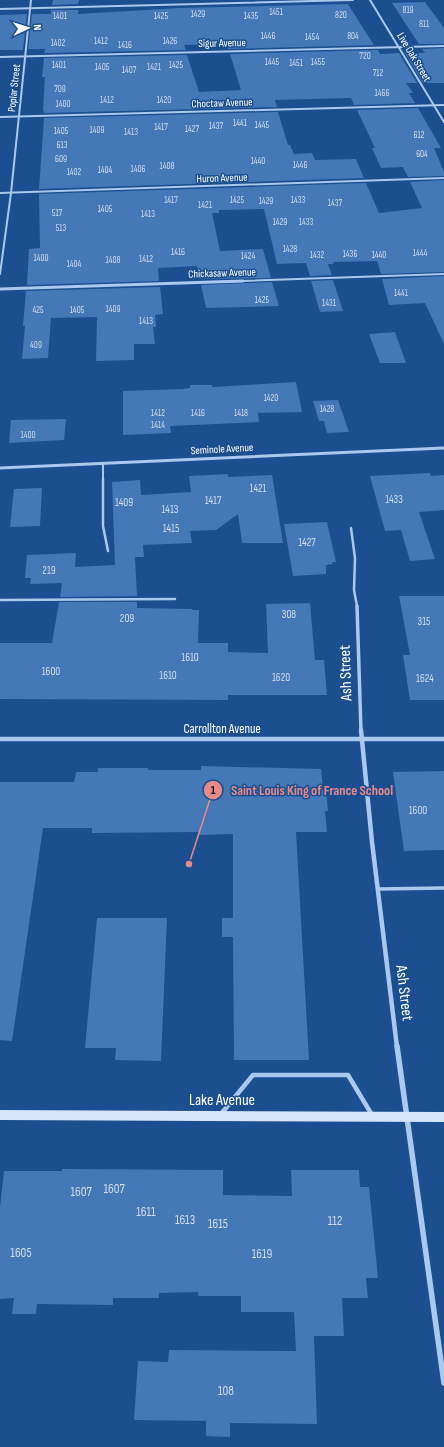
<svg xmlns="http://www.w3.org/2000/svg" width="444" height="1447" font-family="'Sofia Sans Condensed',sans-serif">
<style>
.building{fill:#4478b7}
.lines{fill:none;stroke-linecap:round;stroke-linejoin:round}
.lane-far3{stroke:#a9c9ee;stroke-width:2}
.lane-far2{stroke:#a9c9ee;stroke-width:2.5}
.lane-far1{stroke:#a9c9ee;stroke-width:3.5}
.lane{stroke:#a9c9ee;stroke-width:4.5}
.street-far4{stroke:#a9c9ee;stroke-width:2}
.street-far3{stroke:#a9c9ee;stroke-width:3}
.street-far2{stroke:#a9c9ee;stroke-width:3.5}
.street-far1{stroke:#a9c9ee;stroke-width:4.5}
.street{stroke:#a9c9ee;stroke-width:5.5}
.secondary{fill:#d6e6fa;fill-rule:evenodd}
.labels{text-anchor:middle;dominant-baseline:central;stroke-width:3;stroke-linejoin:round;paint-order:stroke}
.far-number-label{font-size:9px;fill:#d0dded}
.far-street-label{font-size:11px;fill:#fff;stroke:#1b4f8f}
.number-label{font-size:11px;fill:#d0dded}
.street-label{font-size:13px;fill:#fff;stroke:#1b4f8f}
.near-number-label{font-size:13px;fill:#d0dded}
.near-street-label{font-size:16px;fill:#fff;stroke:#1b4f8f}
.leader{fill:none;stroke:#e88989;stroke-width:1.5}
.callout-dot{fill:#e88989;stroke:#1b4f8f;stroke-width:1.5}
.mark-label{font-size:12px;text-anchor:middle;font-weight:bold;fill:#111}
.callout-label{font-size:14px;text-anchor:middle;font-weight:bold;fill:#e88989;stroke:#1b4f8f;stroke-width:3;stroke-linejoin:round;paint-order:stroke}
</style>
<rect width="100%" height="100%" fill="#1b4f8f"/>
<!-- building -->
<g class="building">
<polygon points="53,0 79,0 78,4 52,5"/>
<polygon points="425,2 444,28 444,44 419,44 392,3"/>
<polygon points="348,4 374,45 228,49 227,44 184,45 186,50 44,53 45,49 28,49 32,14 51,14 51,10 78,10 78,14 179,8"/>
<polygon points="27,14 23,50 0,50 0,15"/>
<polygon points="444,48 444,83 423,83 405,53 425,53 422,49"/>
<polygon points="378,50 380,54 399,53 417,83 406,83 413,93 409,93 415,103 354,105 351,98 275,100 277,107 44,113 43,109 45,77 42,77 44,58 187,55 199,92 241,90 230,54"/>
<polygon points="418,108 441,148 434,148 444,172 444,176 408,177 403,167 381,168 372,148 375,148 357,110"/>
<polygon points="278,112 288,145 290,145 294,154 312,153 315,160 356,159 364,178 39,189 44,118"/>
<polygon points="444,180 444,272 381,274 377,261 333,262 334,264 328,264 332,275 310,276 306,263 277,264 264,209 219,210 219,213 212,213 220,251 263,249 271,278 200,279 197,266 158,268 159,281 27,285 29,249 40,248 39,194 366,183 379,213 422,208 410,182"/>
<polygon points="444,276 444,344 425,303 389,305 382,279"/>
<polygon points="333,280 343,311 320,312 311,281"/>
<polygon points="272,282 279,306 206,308 201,285"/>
<polygon points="160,287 163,314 155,315 156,327 153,327 155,344 134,344 134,360 96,361 97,317 51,318 48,358 22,359 25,326 23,326 26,291"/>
<polygon points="395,332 406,363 380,363 369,334"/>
<polygon points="296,382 302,412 258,413 259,422 170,426 171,433 123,435 123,391 183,389 190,388 190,385 212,385 212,387"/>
<polygon points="338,400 349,432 327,433 324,421 319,421 313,401"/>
<polygon points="66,419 64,440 9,443 11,420"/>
<polygon points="430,473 431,476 444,475 444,510 419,512 435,559 410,561 401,530 385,531 370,476"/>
<polygon points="228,474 228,477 272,475 283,543 242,543 238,514 216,530 190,531 192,543 143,545 144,557 135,557 137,596 60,597 62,583 30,584 31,578 25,578 27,555 76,553 75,567 115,565 112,482 140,480 141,495 191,492 189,476"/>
<polygon points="42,488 40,526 10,527 14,489"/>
<polygon points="327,522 336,562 332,562 333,564 326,565 326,574 293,576 284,524"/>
<polygon points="399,596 444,596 444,700 410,700 403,655 410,655"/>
<polygon points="59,602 137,602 137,608 192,609 192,610 199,610 198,643 228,643 228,652 268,653 266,604 310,603 315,660 324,660 327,695 228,695 228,700 0,699 0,643 52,643"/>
<polygon points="201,766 321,769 323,788 326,788 328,811 325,811 327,832 296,832 309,1060 234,1060 233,937 222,937 222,918 233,918 233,834 199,835 199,832 92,833 92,828 43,828 12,1041 0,1040 0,782 74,782 76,772 98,772 98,768 148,768 148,770 201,770"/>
<polygon points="444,771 444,850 404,851 393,772"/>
<polygon points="97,918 167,918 161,1061 115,1060 116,1048 85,1048"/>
<polygon points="62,1169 223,1170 223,1195 292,1196 291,1170 359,1170 360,1187 369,1187 378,1278 366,1278 368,1298 342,1298 344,1336 314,1336 317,1424 230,1423 230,1437 206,1436 206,1421 134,1420 138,1361 168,1362 169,1350 296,1351 294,1312 241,1312 241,1296 198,1296 198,1292 159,1293 159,1298 113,1298 113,1305 37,1304 36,1314 12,1314 14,1298 0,1299 0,1207 4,1171 62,1171"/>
</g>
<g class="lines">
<!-- lane-far3 -->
<polyline class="lane-far3" points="103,463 103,480"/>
<!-- lane-far2 -->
<g class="lane-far2">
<polyline points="103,479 103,526 108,551"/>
<polyline points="351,528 355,558 354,590 357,606"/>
<polyline points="0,600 175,599"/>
</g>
<!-- lane-far1 -->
<polyline class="lane-far1" points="378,889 444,888"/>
<!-- lane -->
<polyline class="lane" points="221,1114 253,1075 348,1075 372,1115"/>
<!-- street-far4 -->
<g class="street-far4">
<polyline points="370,0 444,122"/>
<polyline points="0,9 353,0"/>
<polyline points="0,57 444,46"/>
<polyline points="0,117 444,105"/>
<polyline points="0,193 444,178"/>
<polyline points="0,274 11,193 31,0"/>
<polyline points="214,282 444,274"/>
</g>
<!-- street-far3 -->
<g class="street-far3">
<polyline points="0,289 243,281"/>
<polyline points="0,468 444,448"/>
</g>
<!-- street-far2 -->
<polyline class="street-far2" points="357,606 361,731"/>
<!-- street-far1 -->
<g class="street-far1">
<polyline points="361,730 372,842 397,1047"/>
<polyline points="0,739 444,739"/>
</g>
<!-- street -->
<polyline class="street" points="397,1046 444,1383"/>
<!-- secondary -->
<polygon class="secondary" points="0,1110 444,1112 444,1122 0,1120"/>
</g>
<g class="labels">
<!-- far-number labels -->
<g class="far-number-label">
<text x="408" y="10">819</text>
<text x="276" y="12">1451</text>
<text x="198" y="14">1429</text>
<text x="341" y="15">820</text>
<text x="60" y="16">1401</text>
<text x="161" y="16">1425</text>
<text x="251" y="16">1435</text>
<text x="424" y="24">811</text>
<text x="268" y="36">1446</text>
<text x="353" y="36">804</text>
<text x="312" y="37">1454</text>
<text x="101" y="41">1412</text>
<text x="170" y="41">1426</text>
<text x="58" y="43">1402</text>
<text x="125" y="45">1416</text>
<text x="365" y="56">720</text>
<text x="272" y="62">1445</text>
<text x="318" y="62">1455</text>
<text x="296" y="63">1451</text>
<text x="59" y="65">1401</text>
<text x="176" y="65">1425</text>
<text x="102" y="67">1405</text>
<text x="154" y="67">1421</text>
<text x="129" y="70">1407</text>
<text x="378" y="73">712</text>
<text x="60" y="89">709</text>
<text x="382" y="93">1466</text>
<text x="107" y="100">1412</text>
<text x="164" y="100">1420</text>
<text x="63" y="104">1400</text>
<text x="240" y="123">1441</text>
<text x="262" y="125">1445</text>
<text x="216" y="126">1437</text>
<text x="161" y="127">1417</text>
<text x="192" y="129">1427</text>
<text x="97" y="130">1409</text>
<text x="61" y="131">1405</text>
<text x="131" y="132">1413</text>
<text x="419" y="135">612</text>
<text x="62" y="145">613</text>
<text x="422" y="154">604</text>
<text x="61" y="159">609</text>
<text x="258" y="161">1440</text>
<text x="300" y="165">1446</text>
<text x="167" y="166">1408</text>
<text x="138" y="169">1406</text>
<text x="105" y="170">1404</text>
<text x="74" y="172">1402</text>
<text x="171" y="200">1417</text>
<text x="237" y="200">1425</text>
<text x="298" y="200">1433</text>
<text x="266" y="201">1429</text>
<text x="335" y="203">1437</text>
<text x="205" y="205">1421</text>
<text x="105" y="209">1405</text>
<text x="57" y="213">517</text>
<text x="148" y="214">1413</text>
<text x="280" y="222">1429</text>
<text x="306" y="222">1433</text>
<text x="61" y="228">513</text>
<text x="290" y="249">1428</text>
<text x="178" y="252">1416</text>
<text x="420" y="253">1444</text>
<text x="350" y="254">1436</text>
<text x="317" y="255">1432</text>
<text x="379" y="255">1440</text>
<text x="248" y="256">1424</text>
<text x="41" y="258">1400</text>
<text x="146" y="259">1412</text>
<text x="113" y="260">1408</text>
<text x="74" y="264">1404</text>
<text x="401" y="293">1441</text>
<text x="262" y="300">1425</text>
<text x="329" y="303">1431</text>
<text x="113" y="309">1409</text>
<text x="38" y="310">425</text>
<text x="77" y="310">1405</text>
<text x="146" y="321">1413</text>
<text x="36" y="345">409</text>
<text x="271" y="398">1420</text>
<text x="327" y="409">1428</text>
<text x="158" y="413">1412</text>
<text x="198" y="413">1416</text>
<text x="241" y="413">1418</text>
<text x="158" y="425">1414</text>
<text x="28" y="435">1400</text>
</g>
<!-- far-street labels -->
<g class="far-street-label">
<text transform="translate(222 43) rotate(-1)">Sigur Avenue</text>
<text transform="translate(414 57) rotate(59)">Live Oak Street</text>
<text transform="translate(14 88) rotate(-84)">Poplar Street</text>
<text transform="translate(222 103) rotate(-2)">Choctaw Avenue</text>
<text transform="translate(222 178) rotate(-2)">Huron Avenue</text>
<text transform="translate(222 273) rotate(-2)">Chickasaw Avenue</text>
<text transform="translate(222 449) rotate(-3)">Seminole Avenue</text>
</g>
<!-- number labels -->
<g class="number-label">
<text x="258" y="488">1421</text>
<text x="394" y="499">1433</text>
<text x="213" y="500">1417</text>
<text x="124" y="502">1409</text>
<text x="170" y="509">1413</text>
<text x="171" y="528">1415</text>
<text x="307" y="542">1427</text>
<text x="49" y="570">219</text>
<text x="289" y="614">308</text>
<text x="127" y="618">209</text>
<text x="424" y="621">315</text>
<text x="190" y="657">1610</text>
<text x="51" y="671">1600</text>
<text x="168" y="675">1610</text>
<text x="281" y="677">1620</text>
<text x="425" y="678">1624</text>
<text x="418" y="810">1600</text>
</g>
<!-- street labels -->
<g class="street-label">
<text x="222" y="729">Carrollton Avenue</text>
</g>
<!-- near-number labels -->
<g class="near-number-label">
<text x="114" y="1189">1607</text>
<text x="81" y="1192">1607</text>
<text x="146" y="1212">1611</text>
<text x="185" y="1220">1613</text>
<text x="335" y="1221">112</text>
<text x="218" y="1224">1615</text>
<text x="21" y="1253">1605</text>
<text x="262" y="1254">1619</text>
<text x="226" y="1391">108</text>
</g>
<!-- near-street labels -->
<g class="near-street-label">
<text transform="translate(346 673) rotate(-92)">Ash Street</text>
<text transform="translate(404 993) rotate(83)">Ash Street</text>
<text x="222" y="1100">Lake Avenue</text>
</g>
</g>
<!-- callouts -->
<path class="leader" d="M189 864L213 790"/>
<g class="callout-dot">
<circle cx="189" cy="864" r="4"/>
<circle cx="213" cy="790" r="10"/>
</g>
<g class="mark-label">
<text x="213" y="794">1</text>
</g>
<g class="callout-label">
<text x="312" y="795">Saint Louis King of France School</text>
</g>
<!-- north arrow -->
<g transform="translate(28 28) rotate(86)" stroke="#1b4f8f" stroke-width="3" paint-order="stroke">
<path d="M0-3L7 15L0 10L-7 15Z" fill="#ffffff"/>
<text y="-6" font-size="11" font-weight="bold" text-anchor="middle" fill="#ffffff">N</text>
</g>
</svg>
